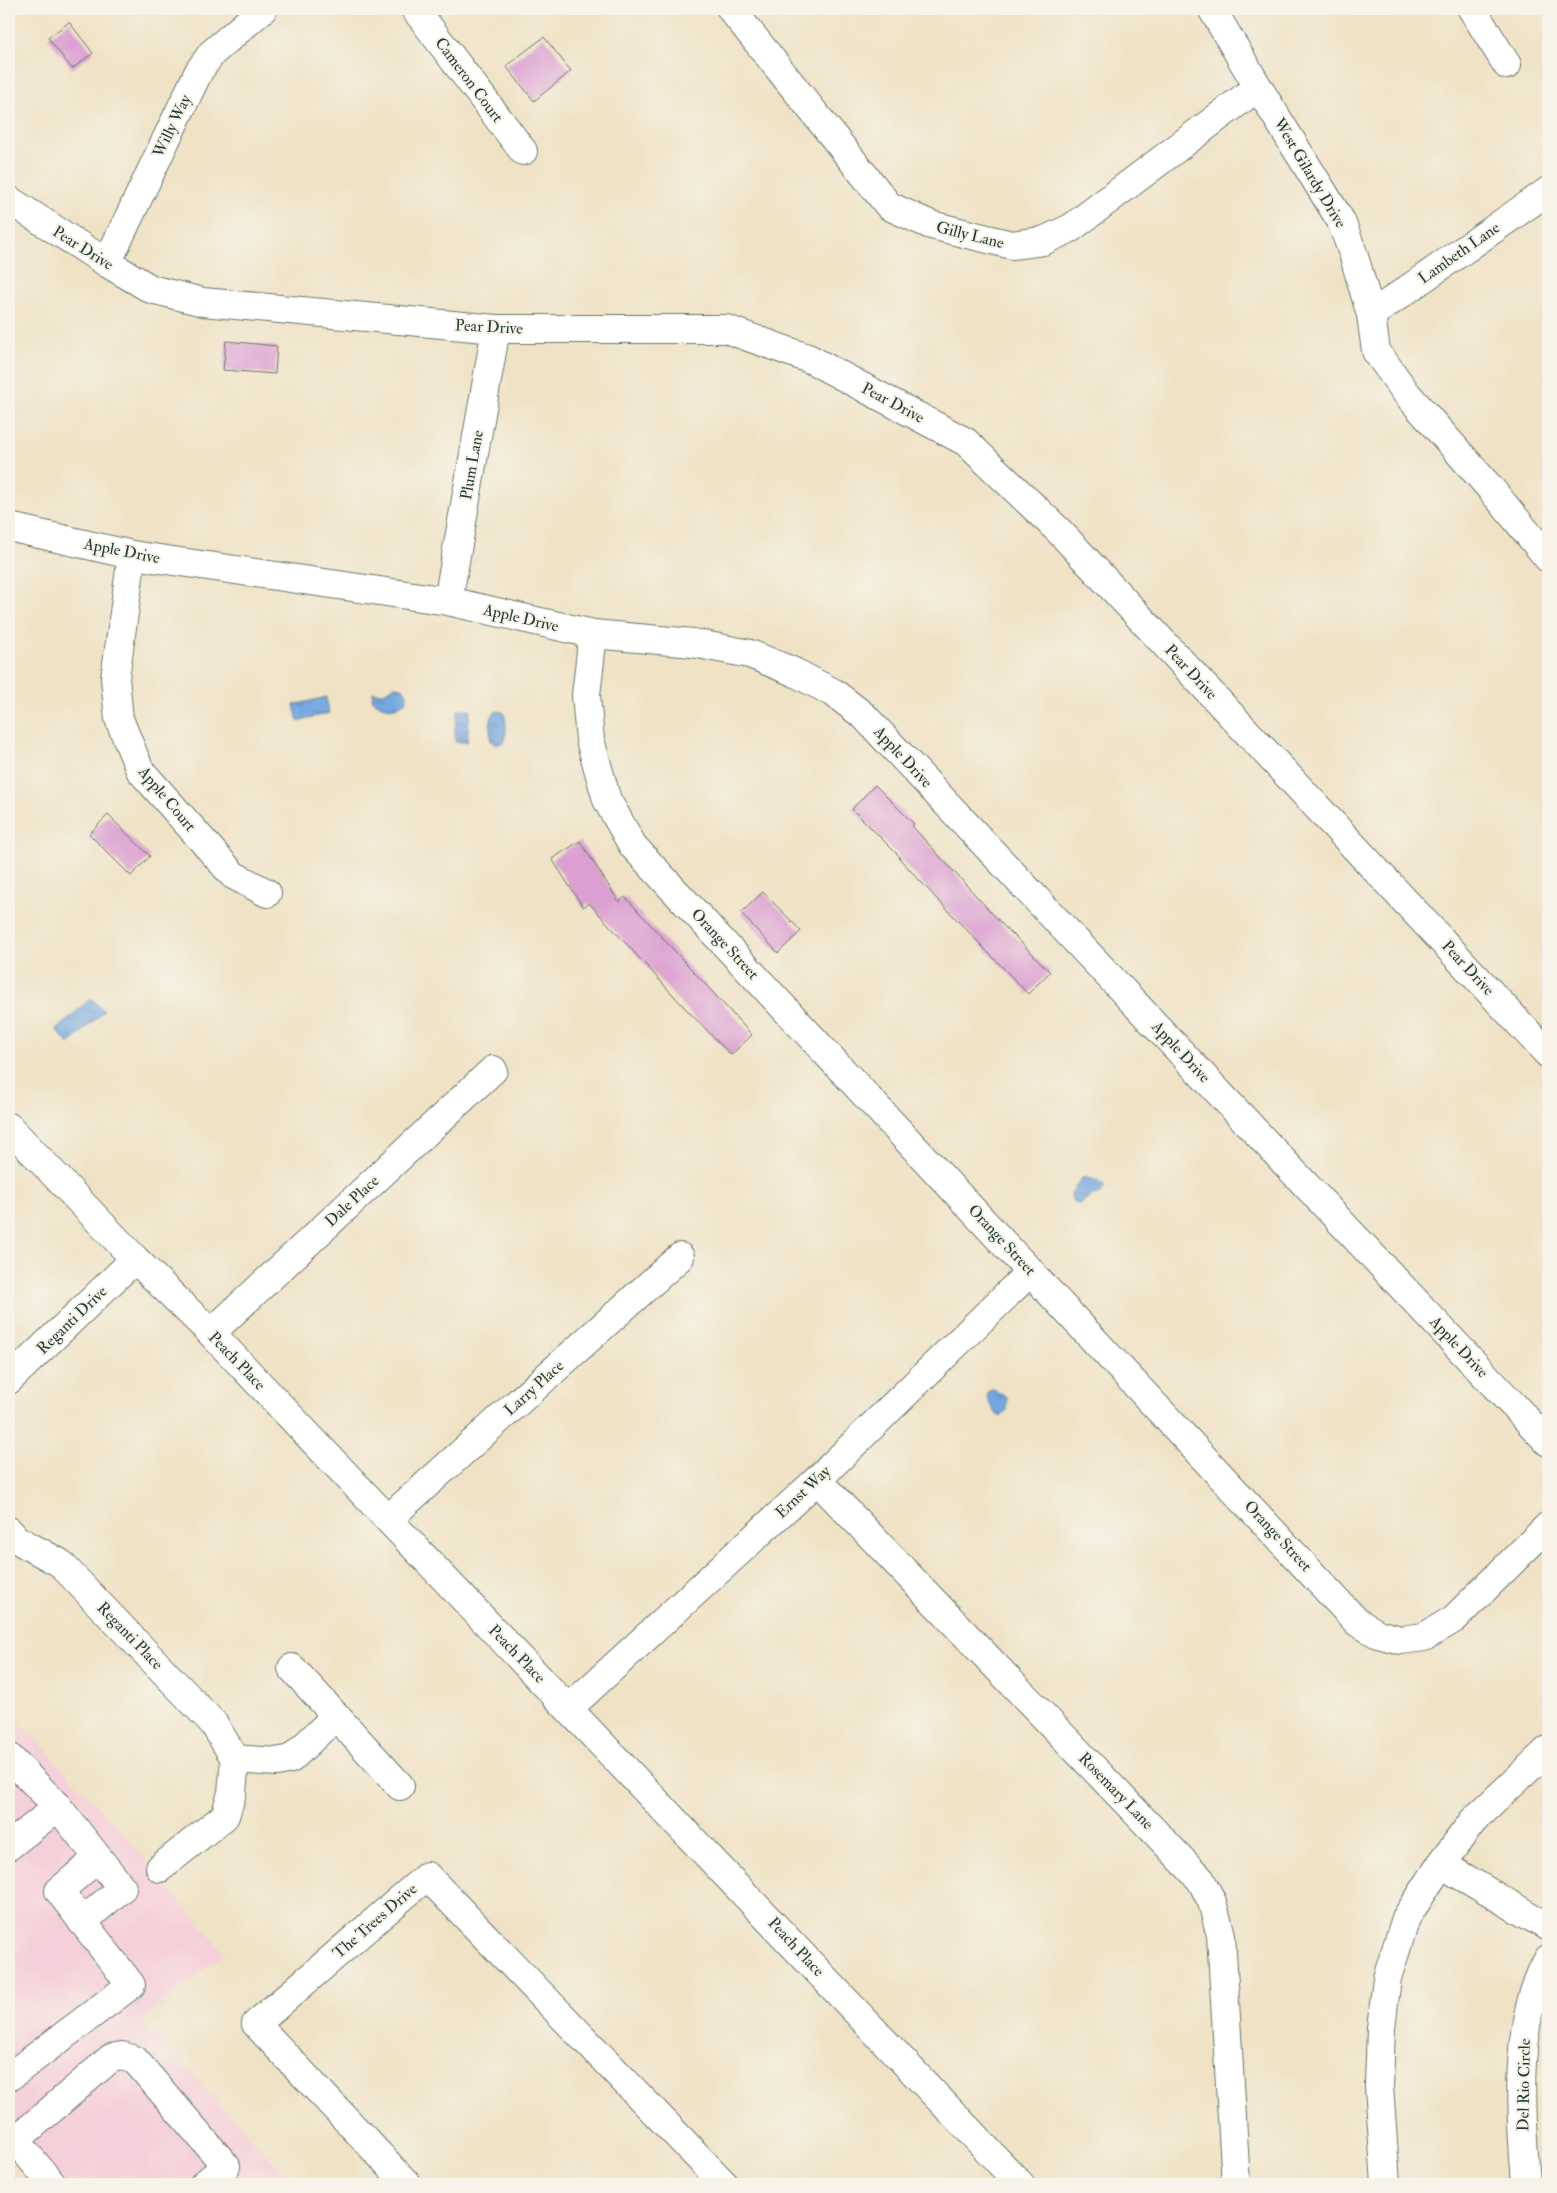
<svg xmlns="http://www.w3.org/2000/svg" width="1557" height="2193" font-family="'IM FELL Double Pica',serif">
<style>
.built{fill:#f5cfd9}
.water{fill:url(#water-ripples);stroke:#4a728a}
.building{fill:#dba0d1}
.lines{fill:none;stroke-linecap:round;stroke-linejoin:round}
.minor-casing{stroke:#687767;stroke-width:30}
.major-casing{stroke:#687767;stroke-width:30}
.minor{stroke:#fff;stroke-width:28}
.major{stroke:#fff;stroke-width:28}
.labels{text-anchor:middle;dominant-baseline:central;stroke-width:4;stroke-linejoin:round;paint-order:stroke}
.street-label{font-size:16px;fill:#1f3d34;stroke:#f7f3e8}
</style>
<defs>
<pattern id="water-ripples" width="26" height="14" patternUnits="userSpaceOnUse" patternTransform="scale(1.25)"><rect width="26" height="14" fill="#74a7e0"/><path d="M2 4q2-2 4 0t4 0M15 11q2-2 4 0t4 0" fill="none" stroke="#5f89b6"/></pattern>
</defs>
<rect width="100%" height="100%" fill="#f7f3e8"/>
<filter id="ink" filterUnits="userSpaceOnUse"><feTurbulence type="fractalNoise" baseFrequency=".02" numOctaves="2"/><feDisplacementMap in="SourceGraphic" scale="10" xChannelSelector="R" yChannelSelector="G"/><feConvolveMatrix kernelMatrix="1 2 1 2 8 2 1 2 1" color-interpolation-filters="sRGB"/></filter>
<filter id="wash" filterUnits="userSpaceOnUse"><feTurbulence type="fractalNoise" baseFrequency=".0096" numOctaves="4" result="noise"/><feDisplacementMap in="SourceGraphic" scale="20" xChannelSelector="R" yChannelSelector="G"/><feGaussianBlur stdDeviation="1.12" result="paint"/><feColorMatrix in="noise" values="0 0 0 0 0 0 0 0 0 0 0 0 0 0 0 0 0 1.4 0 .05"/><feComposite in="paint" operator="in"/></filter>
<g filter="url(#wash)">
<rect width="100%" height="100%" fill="#efe2c5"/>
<!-- built -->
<polygon class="built" points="9,1711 116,1826 224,1953 142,2022 295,2184 52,2184 9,2132"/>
<!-- water -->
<g class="water">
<path d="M 394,686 L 402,687 C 420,705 384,717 372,698 L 373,692 L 384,693 Z"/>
<polygon points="326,697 329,713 298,721 294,705"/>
<polygon points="458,710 470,710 467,742 455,742 455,727"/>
<path d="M 496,711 L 503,712 C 507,718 506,734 505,741 L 497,745 L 491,741 C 490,730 488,719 496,711 Z"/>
<polygon points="91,998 104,1011 69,1044 56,1030"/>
<path d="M 1083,1177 L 1100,1181 L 1105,1187 L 1100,1194 C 1088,1194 1088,1201 1078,1204 L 1072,1200 L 1071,1193 Z"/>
<path d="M 994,1389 L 1007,1398 L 1007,1411 L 1001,1417 C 994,1414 986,1399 987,1392 Z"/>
</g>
<g id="blocks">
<!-- building -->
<g class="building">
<polygon points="69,22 93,53 72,69 48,38"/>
<polygon points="544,37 571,71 534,101 506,66"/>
<polygon points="226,341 277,346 275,374 223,370"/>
<polygon points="875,785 914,824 912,826 1012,935 1013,934 1050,972 1028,994 935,897 899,858 900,857 852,809"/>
<polygon points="108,815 150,856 131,876 89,834"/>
<polygon points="580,841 619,902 625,897 752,1035 731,1055 685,1008 589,903 583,907 552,859"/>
<polygon points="763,892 801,931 778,953 741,913"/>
</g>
</g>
</g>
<g filter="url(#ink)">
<use href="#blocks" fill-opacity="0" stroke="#687767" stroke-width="1"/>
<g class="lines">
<defs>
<g id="minor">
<polyline points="415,9 523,151"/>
<polyline points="731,9 889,206 931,225 1012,245 1043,241 1071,228 1258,87"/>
<polyline points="1212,9 1258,87 1341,221 1353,253 1371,315 1376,351 1407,394 1491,489 1548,558"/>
<polyline points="1472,9 1507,65"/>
<polyline points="9,200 107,263 151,289 203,302 496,329 726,329 810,359 966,442 1060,532 1548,1054"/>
<polyline points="107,263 199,71 212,53 263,9"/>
<polyline points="1371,315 1548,191"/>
<polyline points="9,527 132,555 448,601 593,634 693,643 750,654 794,672 834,693 864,716 1548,1442"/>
<polyline points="132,555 115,678 119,719 140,770 233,875 267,893"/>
<polyline points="448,601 496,329"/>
<polyline points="593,634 586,695 590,740 607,800 633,846 1357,1622 1378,1634 1401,1640 1424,1637 1454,1619 1548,1526"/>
<polyline points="9,1127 135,1259 211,1333 1020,2184"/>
<polyline points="211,1333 493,1070"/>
<polyline points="9,1380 135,1259"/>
<polyline points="817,1480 1201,1880 1212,1902 1221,1935 1236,2184"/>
<polyline points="388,1519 680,1257"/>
<polyline points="9,1531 16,1539 60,1563 214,1724 235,1759"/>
<polyline points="292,1668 400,1786"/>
<polyline points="569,1708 817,1480 1031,1271"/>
<polyline points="1548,1750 1473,1821 1441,1864 1548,1927"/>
<polyline points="9,1757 58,1807 9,1846"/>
<polyline points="235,1759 277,1762 291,1759 336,1716"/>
<polyline points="58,1807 122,1888 82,1922"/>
<polyline points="160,1868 225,1816 232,1793 235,1759"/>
<polyline points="9,2077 131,1985 59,1891 98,1858"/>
<polyline points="16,2140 111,2058 122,2056 135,2060 226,2166 204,2184"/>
<polyline points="407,2184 256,2024 427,1876 724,2184"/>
<polyline points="1386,2184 1379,2086 1381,2028 1387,1978 1406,1918 1441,1864"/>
<path d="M 1526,2184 C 1521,2113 1512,2025 1548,1959"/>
</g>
<polyline id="major" points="9,2132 52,2184"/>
</defs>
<!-- minor casing -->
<use href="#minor" class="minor-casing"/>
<!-- major casing -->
<use href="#major" class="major-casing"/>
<!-- minor -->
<use href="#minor" class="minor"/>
<!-- major -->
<use href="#major" class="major"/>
</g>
</g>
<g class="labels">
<!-- street labels -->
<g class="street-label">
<text transform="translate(469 80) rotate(53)">Cameron Court</text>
<text transform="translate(172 126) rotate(-64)">Willy Way</text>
<text transform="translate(1310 173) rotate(59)">West Gilardy Drive</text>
<text transform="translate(970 235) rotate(14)">Gilly Lane</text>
<text transform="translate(83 248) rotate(32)">Pear Drive</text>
<text transform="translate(1459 253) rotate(-35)">Lambeth Lane</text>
<text transform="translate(489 327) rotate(3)">Pear Drive</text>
<text transform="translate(893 403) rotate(28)">Pear Drive</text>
<text transform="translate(472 465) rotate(-80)">Plum Lane</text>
<text transform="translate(122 551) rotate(11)">Apple Drive</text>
<text transform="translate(521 618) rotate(13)">Apple Drive</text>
<text transform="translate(1191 672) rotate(47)">Pear Drive</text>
<text transform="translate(903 757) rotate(47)">Apple Drive</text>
<text transform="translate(167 799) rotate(50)">Apple Court</text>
<text transform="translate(725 944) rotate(47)">Orange Street</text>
<text transform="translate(1468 968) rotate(47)">Pear Drive</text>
<text transform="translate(1181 1052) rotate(47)">Apple Drive</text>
<text transform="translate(352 1201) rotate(-43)">Dale Place</text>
<text transform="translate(1002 1240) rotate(47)">Orange Street</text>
<text transform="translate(72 1320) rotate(-44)">Reganti Drive</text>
<text transform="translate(1459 1347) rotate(47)">Apple Drive</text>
<text transform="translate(237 1361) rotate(46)">Peach Place</text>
<text transform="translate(534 1388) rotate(-42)">Larry Place</text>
<text transform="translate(803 1492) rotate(-43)">Ernst Way</text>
<text transform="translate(1278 1536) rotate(47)">Orange Street</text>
<text transform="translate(130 1636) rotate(46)">Reganti Place</text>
<text transform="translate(517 1654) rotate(46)">Peach Place</text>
<text transform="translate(1116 1791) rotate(46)">Rosemary Lane</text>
<text transform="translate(375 1921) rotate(-41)">The Trees Drive</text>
<text transform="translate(796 1947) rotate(47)">Peach Place</text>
<text transform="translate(1524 2085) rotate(-89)">Del Rio Circle</text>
</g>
</g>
<!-- margin -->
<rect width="1557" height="2193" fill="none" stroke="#f7f3e8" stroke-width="30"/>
</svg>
